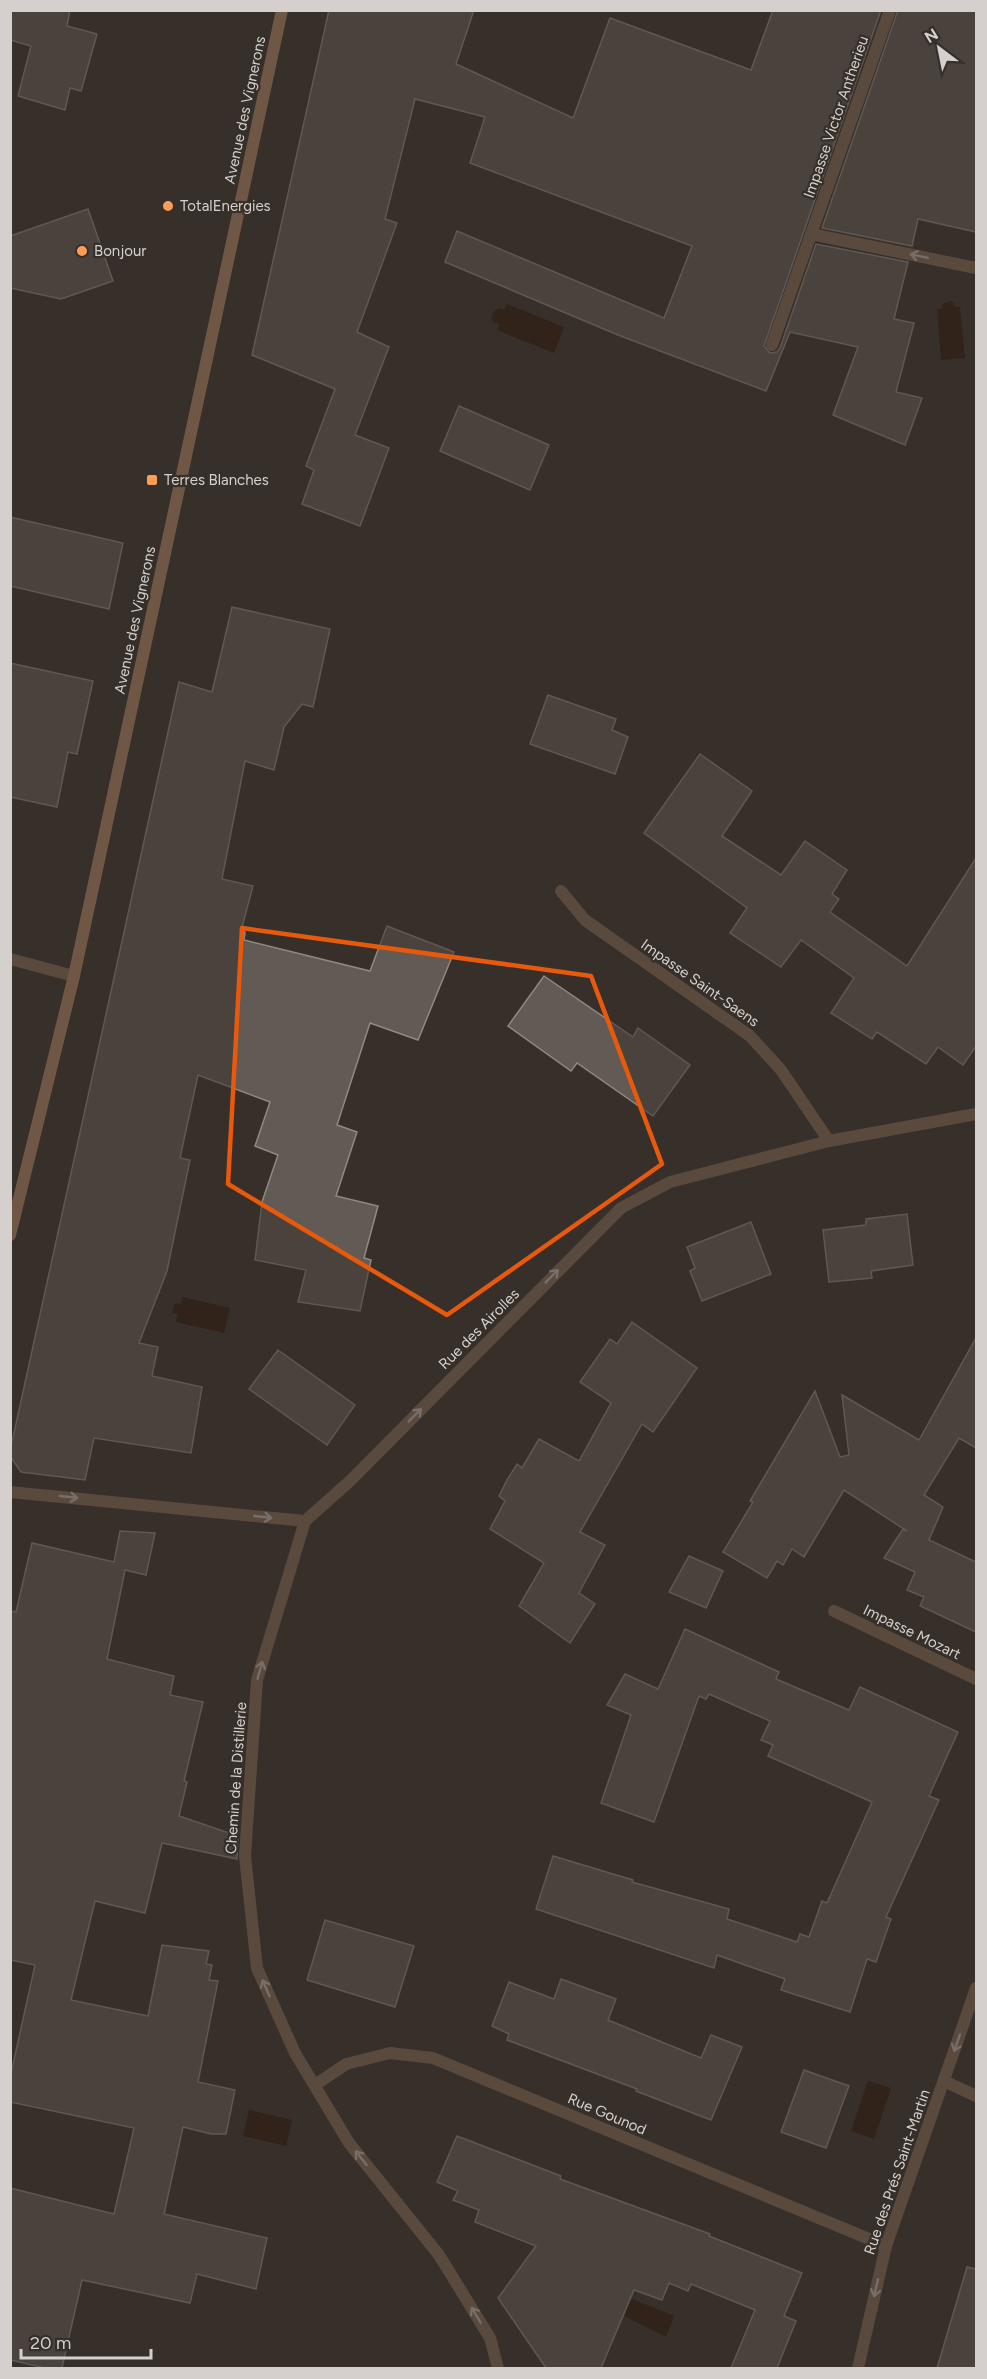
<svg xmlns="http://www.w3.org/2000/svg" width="987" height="2379" font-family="Figtree,sans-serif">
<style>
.water{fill:#2a1505}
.building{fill:#625a54;stroke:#918882;stroke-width:1.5}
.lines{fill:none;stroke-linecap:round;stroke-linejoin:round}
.lane{stroke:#866955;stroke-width:12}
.street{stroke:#866955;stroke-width:12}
.secondary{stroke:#b78867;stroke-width:12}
.oneway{stroke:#c5bbb5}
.marked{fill:none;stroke:#e8590c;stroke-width:4.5;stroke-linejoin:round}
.poi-dot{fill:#fc9d53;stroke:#362f2a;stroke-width:2}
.labels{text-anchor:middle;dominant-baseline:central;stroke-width:4.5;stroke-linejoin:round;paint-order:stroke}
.street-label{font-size:15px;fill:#d5d0cd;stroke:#362f2a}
.poi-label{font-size:15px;fill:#d5d0cd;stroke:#362f2a;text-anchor:start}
</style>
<rect width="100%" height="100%" fill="#362f2a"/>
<!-- water -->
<g class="water">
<polygon points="952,301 956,307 960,307 965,358 941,360 937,309 942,309 942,304"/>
<polygon points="507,304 564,327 554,353 497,330 499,324 493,322 491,318 494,311 499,308 504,310"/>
<polygon points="182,1297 230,1308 224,1333 176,1322 178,1314 172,1313 175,1303 181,1304"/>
<polygon points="868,2081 891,2088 874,2139 851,2131"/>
<polygon points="249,2110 292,2120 286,2146 243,2136"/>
<polygon points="620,2294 674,2316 666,2337 613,2310"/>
</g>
<!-- building -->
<g class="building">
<polygon points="10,10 70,10 67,26 97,34 81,91 70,88 65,110 18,96 31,46 10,40"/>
<polygon points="329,10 474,10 456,64 573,118 610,18 751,70 773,10 881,10 764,346 770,353 777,352 780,348 816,244 908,262 894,319 914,323 896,392 922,398 905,445 833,415 858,347 790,332 766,391 618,335 445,262 457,231 664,318 692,246 470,163 485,117 415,99 385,219 397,223 357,332 389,347 355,435 389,448 360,526 302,504 314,470 306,466 335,389 252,355"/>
<polygon points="898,10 976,10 976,232 918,219 912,246 822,228"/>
<polygon points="88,209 113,281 61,299 10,288 10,236"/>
<polygon points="459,406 549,445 530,490 440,451"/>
<polygon points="10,517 123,543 109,609 10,586"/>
<polygon points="232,607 330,629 313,707 302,704 284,727 274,770 245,761 222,879 253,886 241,931 245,932 244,940 370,971 387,926 454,952 418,1040 370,1023 337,1125 357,1132 336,1196 378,1206 364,1258 371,1260 360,1311 298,1302 306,1270 255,1260 262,1202 278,1155 255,1146 270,1102 198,1075 180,1158 190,1160 167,1271 139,1343 158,1347 152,1376 202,1387 191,1453 94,1438 85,1480 21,1472 10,1456 10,1451 179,682 212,692"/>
<polygon points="10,663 93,681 77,754 68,752 57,807 10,797"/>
<polygon points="548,695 616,719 612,730 628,737 615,774 530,744"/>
<polygon points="700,754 752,791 722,836 781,875 805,841 847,870 832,894 839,899 830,912 907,966 976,858 976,1046 963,1065 938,1047 926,1064 877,1032 872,1039 831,1013 854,978 801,940 781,967 730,933 747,908 644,833"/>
<polygon points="544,976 633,1037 638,1028 690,1065 653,1116 577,1063 571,1071 508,1026"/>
<polygon points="907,1214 913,1265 871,1271 872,1278 829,1282 823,1230 866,1225 866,1219"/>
<polygon points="751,1222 771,1274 702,1301 690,1271 695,1268 687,1247"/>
<polygon points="632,1322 697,1368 653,1432 642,1424 580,1532 605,1545 579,1593 595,1604 570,1643 519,1606 544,1563 490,1529 505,1501 499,1496 507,1480 517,1464 522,1468 539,1439 579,1461 611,1403 580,1382 610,1339 617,1344"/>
<polygon points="976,1338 976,1448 959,1438 924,1495 943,1507 929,1540 976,1562 976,1632 920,1606 924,1597 907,1590 915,1572 884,1558 903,1529 907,1531 844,1490 804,1557 792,1549 783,1565 777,1561 767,1578 723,1552 753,1502 750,1501 815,1391 840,1457 849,1455 842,1395 919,1440"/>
<polygon points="278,1350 355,1405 327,1445 249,1389"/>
<polygon points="120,1531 155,1533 146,1575 125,1570 107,1659 174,1676 170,1695 203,1702 184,1781 187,1782 179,1816 238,1836 237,1859 162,1843 145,1913 95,1901 71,2000 148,2016 162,1945 209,1951 206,1964 212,1965 209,1980 218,1981 198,2082 235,2090 226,2134 211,2134 183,2127 164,2214 267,2238 256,2289 197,2274 190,2303 82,2280 62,2368 45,2368 10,2360 10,2188 114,2214 134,2128 10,2102 10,2078 35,1965 10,1960 10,1611 16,1612 32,1543 114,1562"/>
<polygon points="689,1556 723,1571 706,1608 669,1592"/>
<polygon points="685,1629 779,1672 776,1679 849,1710 860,1687 958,1732 929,1796 939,1800 886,1917 891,1919 876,1962 867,1959 850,2012 781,1990 785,1979 717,1955 714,1968 536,1909 553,1856 633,1880 632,1882 729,1909 727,1919 797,1942 800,1934 809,1937 822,1901 827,1903 872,1802 768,1756 773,1745 761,1740 770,1721 709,1694 706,1699 699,1696 654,1822 601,1803 631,1715 607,1705 625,1674 658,1689"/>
<polygon points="325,1920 414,1946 395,2007 307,1980"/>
<polygon points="561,1979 616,1999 608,2020 701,2058 711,2035 742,2047 711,2120 636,2091 637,2089 507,2040 509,2034 492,2026 509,1982 554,1999"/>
<polygon points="804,2070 849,2086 826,2148 781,2132"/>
<polygon points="457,2136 561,2176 560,2179 710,2234 709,2236 802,2273 784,2316 796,2321 777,2368 731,2368 755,2310 691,2284 688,2291 669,2283 662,2300 634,2290 601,2368 546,2368 498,2298 536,2246 475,2222 479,2210 453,2200 458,2191 437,2182"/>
<polygon points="967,2267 976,2269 976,2368 937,2368"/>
</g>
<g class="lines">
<!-- lane -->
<polyline class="lane" points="944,2081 976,2096"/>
<!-- street -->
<g class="street">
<polyline points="811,234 976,268"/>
<polyline points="772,345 890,10"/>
<polyline points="561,891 585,920 750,1036 781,1070 829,1141"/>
<polyline points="10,959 74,976"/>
<polyline points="10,1492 305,1521 350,1481 621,1208 670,1182 829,1141 976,1114"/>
<polyline points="305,1521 257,1680 245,1856 257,1968 295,2053 349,2143 439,2255 490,2338 498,2368"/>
<polyline points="834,1611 976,1679"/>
<polyline points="315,2085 346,2064 390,2053 433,2058 886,2246"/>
<polyline points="858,2368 886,2246 976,1988"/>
</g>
<!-- secondary -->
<polyline class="secondary" points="10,1235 74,976 282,10"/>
</g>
<!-- one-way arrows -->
<defs><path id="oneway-shaft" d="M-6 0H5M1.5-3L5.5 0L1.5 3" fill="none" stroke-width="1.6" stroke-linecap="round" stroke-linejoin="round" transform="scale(1.5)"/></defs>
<g class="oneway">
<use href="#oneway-shaft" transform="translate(919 256) rotate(-168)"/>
<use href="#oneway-shaft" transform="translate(552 1276) rotate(-45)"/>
<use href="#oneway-shaft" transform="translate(415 1415) rotate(-45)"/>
<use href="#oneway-shaft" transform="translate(69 1497) rotate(6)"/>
<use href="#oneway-shaft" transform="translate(263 1517) rotate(6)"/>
<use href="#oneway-shaft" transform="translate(260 1670) rotate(-74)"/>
<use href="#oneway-shaft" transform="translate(266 1988) rotate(-114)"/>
<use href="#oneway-shaft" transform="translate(957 2043) rotate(109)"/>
<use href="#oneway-shaft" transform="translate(361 2158) rotate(-128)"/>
<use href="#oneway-shaft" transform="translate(876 2288) rotate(103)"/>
<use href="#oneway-shaft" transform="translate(476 2315) rotate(-121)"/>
</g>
<!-- marked area -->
<path d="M0 0H987V2379H0ZM 242,928 L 591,976 L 662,1164 L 447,1315 L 228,1184 Z" fill="#362f2a" fill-opacity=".55" fill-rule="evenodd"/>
<path class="marked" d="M 242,928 L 591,976 L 662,1164 L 447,1315 L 228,1184 Z"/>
<!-- markers -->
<g class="poi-dot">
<circle cx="168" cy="206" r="6"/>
<circle cx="82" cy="251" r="6"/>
<rect x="146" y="474" width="12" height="12" rx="3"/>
</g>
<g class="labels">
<!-- street labels -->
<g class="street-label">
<text transform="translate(245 110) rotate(-78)">Avenue des Vignerons</text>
<text transform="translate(836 117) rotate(-71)">Impasse Victor Antherieu</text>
<text transform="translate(135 620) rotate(-78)">Avenue des Vignerons</text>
<text transform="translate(700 983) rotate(35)">Impasse Saint-Saens</text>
<text transform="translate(479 1329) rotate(-45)">Rue des Airolles</text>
<text transform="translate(912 1632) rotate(26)">Impasse Mozart</text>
<text transform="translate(236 1778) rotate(-86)">Chemin de la Distillerie</text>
<text transform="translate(607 2114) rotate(23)">Rue Gounod</text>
<text transform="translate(897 2172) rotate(-71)">Rue des Prés Saint-Martin</text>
</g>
<!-- poi labels -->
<g class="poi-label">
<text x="180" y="206">TotalEnergies</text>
<text x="94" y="251">Bonjour</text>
<text x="164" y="480">Terres Blanches</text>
</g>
</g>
<!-- border -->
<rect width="987" height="2379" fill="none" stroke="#d5d0cd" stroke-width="24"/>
<!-- north arrow -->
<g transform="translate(939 48) rotate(328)" stroke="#362f2a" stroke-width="4.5" paint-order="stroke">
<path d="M0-4.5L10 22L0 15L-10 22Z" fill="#d5d0cd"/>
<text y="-9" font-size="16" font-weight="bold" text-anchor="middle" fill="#d5d0cd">N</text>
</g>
<!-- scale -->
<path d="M21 2349v9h130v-9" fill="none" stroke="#d5d0cd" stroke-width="3"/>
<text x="30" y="2349" font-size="18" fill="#d5d0cd" stroke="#362f2a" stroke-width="4.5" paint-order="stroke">20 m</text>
</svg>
